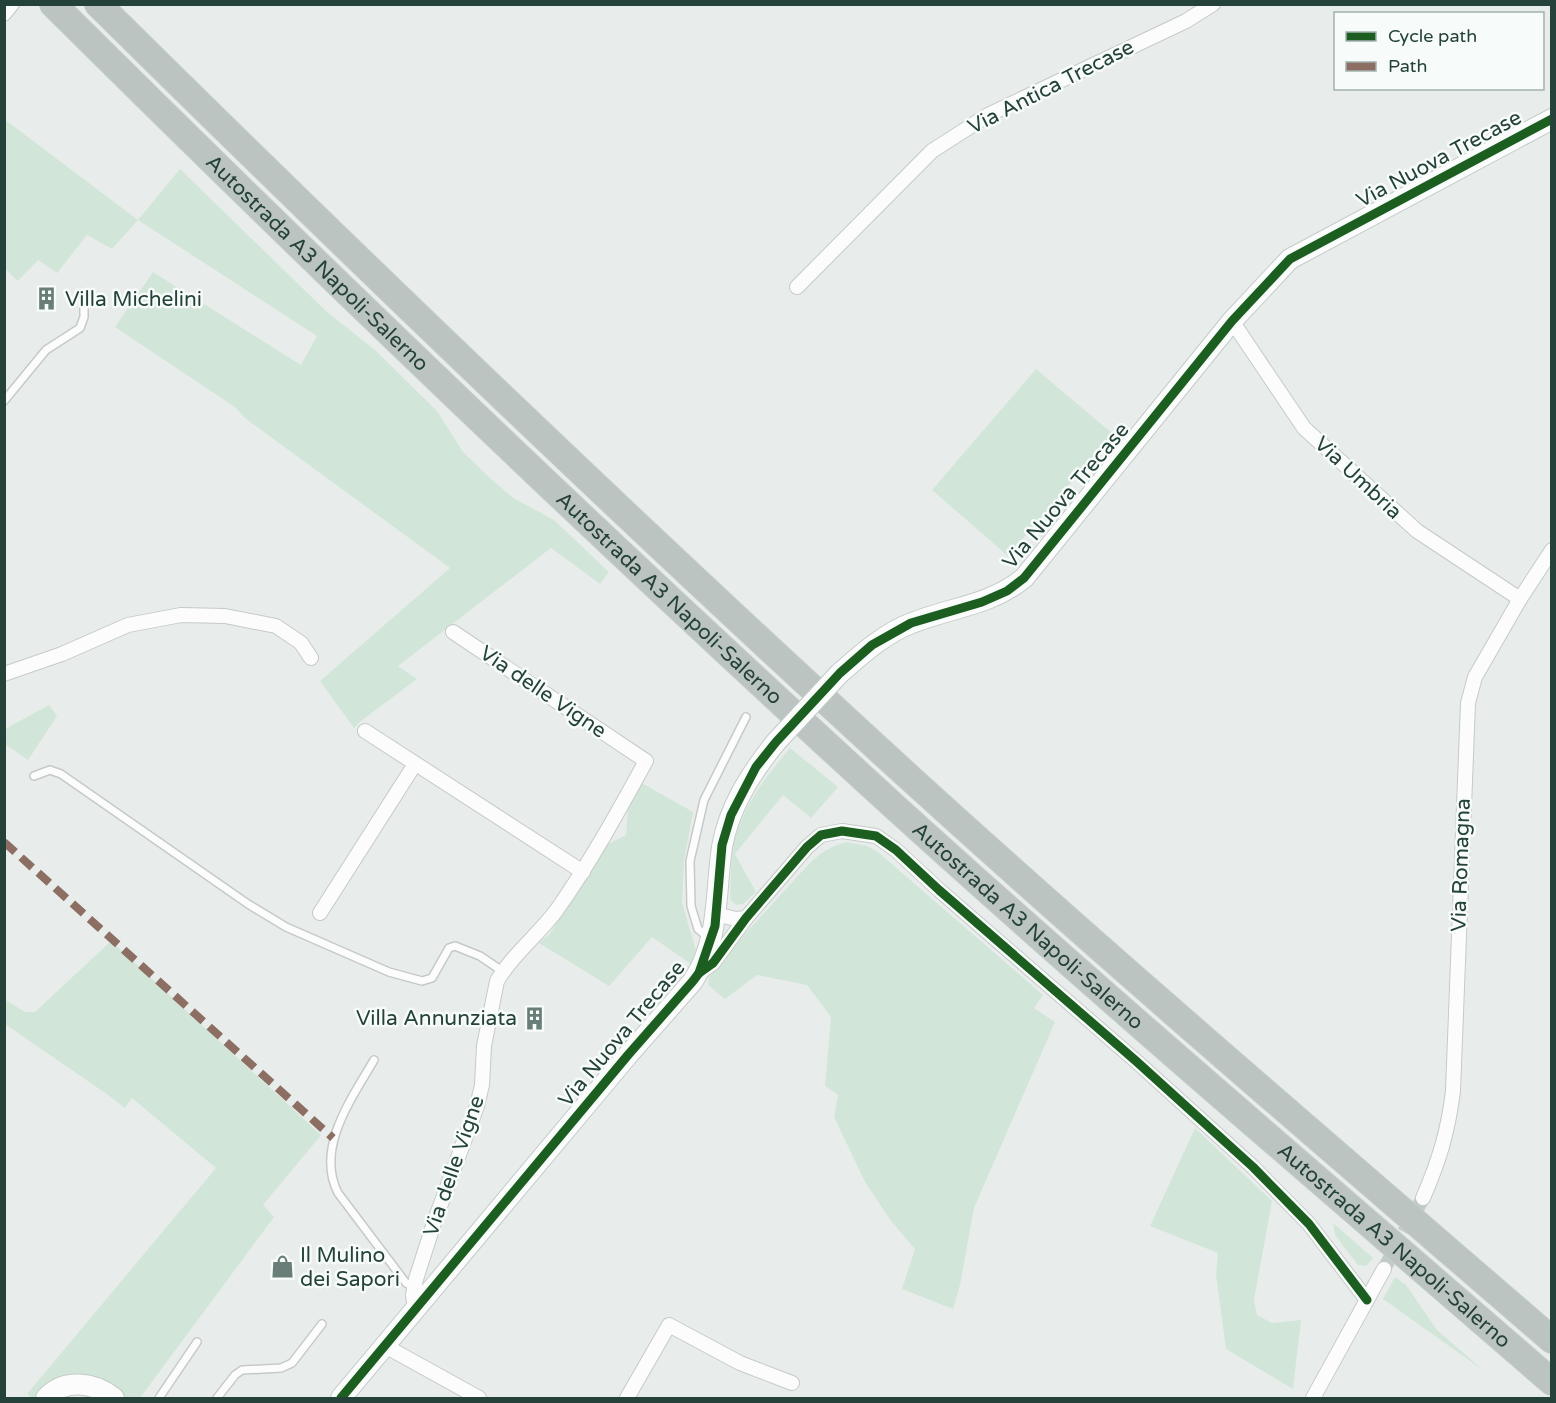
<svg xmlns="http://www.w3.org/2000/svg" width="1556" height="1403" font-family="'Varela Round',sans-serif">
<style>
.green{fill:#d1e6d8}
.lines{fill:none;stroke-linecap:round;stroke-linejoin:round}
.street-tunnel{stroke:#c1cbc8;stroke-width:14;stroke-dasharray:14 7;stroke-linecap:butt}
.lane-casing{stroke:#c5cac8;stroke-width:10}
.street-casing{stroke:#c5cac8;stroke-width:16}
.secondary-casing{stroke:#c3cbc8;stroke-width:22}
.highway-casing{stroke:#c3ccc9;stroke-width:28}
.lane{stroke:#fcfcfc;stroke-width:7}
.street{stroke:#fcfcfc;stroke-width:14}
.secondary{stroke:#fcfcfc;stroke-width:20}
.highway{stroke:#bcc4c2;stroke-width:26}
.secondary-bridge-casing{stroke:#c3cbc8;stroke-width:22;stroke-linecap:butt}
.secondary-bridge{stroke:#fcfcfc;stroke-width:20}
.quiet{stroke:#8d6e63;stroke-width:8;stroke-dasharray:15 8;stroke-linecap:butt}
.cycleway-casing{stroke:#f7fbf9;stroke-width:13}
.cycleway{stroke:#1b5e20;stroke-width:9}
.labels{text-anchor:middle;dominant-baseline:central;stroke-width:5;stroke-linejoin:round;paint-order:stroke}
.street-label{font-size:21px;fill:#24423a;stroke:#f7fbf9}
.poi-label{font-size:21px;fill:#24423a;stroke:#f7fbf9;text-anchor:start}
</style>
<rect width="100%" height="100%" fill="#e8edeb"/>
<!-- green -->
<g class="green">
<polygon points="4,119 138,220 180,169 326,311 375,350 437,411 463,452 491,479 513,498 554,520 609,572 600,584 551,548 398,666 417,679 361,721 354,728 320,681 450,568 246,419 235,407 115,327 153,272 301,365 317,336 138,220 112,249 87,235 57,273 38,260 18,281 5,269"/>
<polygon points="1036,369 1113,434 1008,556 932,490"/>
<polygon points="49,705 57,716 28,760 5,744 5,729"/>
<path d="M 790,748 L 838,787 L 811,818 L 783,795 L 735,854 L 756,892 L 743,904 L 736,905 L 730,899 C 731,880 730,857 735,839 C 744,804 767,775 790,748 Z"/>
<polygon points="640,782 693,812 684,861 682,903 696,950 691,964 652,937 609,986 539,943 549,935 606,845 626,835 628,808"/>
<path d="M 846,842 L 867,846 L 878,852 L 1043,995 L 1034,1008 L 1055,1022 L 974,1208 L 960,1285 L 953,1309 L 902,1289 L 915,1249 L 891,1221 L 865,1182 L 834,1117 L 838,1095 L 825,1086 L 831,1017 L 807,985 L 757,975 L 725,999 L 708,985 L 710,972 L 806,867 C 819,854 828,847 846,842 Z"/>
<polygon points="111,941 321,1135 263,1205 274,1217 140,1398 125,1398 100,1380 88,1375 71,1375 44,1388 35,1398 32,1398 27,1394 216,1168 132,1098 125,1108 108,1095 5,1024 4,999 25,1012 35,1012"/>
<polygon points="1195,1128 1272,1201 1254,1300 1257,1315 1272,1323 1301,1320 1293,1389 1226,1349 1216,1275 1218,1253 1150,1226"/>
<polygon points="1333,1223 1373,1258 1366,1266 1358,1265 1335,1235"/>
<polygon points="1395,1277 1406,1285 1437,1330 1483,1370 1383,1299"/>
</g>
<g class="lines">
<!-- street-tunnel -->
<polyline class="street-tunnel" points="1384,1269 1423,1198"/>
<defs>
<g id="lane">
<polyline points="4,401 46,350 80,328 84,317 84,304"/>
<polyline points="34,776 50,770 61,774 248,904 286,927 389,972 422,981 432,978 449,948 455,946 480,956 502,971"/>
<polyline points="709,938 698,929 691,906 690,861 704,800 746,717"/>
<path d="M 374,1060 C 352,1098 315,1148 338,1193 L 406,1283 L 414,1287"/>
<polyline points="159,1398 197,1342"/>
<polyline points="217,1398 235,1375 242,1370 281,1368 292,1363 322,1324"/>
</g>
<g id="street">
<polyline points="4,14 12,4"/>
<polyline points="797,287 932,151 988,115 1186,21 1213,4"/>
<polyline points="1232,321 1304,428 1417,531 1520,599"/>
<polyline points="4,674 62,654 128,625 181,615 225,616 276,626 301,643 311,658"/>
<polyline points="365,731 583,872"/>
<polyline points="320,913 415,764"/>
<polyline points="715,914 736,919 746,918"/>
<polyline points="699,973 713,963 746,918 807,847 821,835 842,831 876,836 896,850 939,890 1136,1061 1253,1167 1309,1224 1367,1300"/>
<path d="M 1423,1198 C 1439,1161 1448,1132 1453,1091 L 1468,703 L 1475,677 L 1520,599 L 1552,550"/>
<path d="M 415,1309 L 413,1295 L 416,1279 L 435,1220 L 477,1106 L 482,1085 L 484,1046 L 497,981 C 512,955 538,935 556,911 C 590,863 618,812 646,761 L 453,632"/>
<polyline points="385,1346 479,1398"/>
<polyline points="627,1398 669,1325 740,1363 792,1383"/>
<polyline points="1313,1398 1384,1269"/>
</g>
<g id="secondary">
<path d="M 840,673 C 862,654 885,633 912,623 C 952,607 989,606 1024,578 L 1232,321 L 1290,259 L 1552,119"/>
<path d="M 46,1398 C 64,1378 94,1382 114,1398"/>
<path d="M 341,1398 L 628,1055 L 693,981 C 720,940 715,894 722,847 C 729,807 751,773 776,742"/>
</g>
<g id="highway">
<path id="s1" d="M 53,4 C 329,278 610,547 897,809 C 1112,1004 1333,1192 1552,1382"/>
<path d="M 98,4 C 364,267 634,526 910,778 C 1120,969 1337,1154 1552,1340"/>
</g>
</defs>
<!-- lane casing -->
<use href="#lane" class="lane-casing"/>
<!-- street casing -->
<use href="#street" class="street-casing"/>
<!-- secondary casing -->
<use href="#secondary" class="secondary-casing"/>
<!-- highway casing -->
<use href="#highway" class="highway-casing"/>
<!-- lane -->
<use href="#lane" class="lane"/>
<!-- street -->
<use href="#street" class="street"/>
<!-- secondary -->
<use href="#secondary" class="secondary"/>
<!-- highway -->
<use href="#highway" class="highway"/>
<defs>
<polyline id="secondary-bridge" points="776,742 840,673"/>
</defs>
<!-- secondary-bridge casing -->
<use href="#secondary-bridge" class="secondary-bridge-casing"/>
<!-- secondary-bridge -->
<use href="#secondary-bridge" class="secondary-bridge"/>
<!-- quiet -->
<polyline class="quiet" points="4,842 333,1138"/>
<defs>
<g id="cycleway">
<polyline points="699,973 713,963 746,918 807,847 821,835 842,831 876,836 896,850 939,890 1136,1061 1253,1167 1309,1224 1367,1300"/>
<polyline points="341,1398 628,1055 693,981 699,973 715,926 722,845 731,815 756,767 776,742 840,673 872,645 911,623 982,602 1007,591 1024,578 1232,321 1290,259 1552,119"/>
</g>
</defs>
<!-- cycleway casing -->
<use href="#cycleway" class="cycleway-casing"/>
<!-- cycleway -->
<use href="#cycleway" class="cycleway"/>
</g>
<!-- icons -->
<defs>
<symbol id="building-bare" viewBox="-9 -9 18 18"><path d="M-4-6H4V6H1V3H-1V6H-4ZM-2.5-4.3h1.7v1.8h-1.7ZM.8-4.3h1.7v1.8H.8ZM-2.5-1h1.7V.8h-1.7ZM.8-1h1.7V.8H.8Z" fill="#697e78" stroke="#f7fbf9" stroke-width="2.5" paint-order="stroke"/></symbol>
<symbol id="shop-bare" viewBox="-9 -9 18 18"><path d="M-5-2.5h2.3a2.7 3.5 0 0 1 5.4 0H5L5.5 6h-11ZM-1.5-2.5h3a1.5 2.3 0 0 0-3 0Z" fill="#697e78" stroke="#f7fbf9" stroke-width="2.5" paint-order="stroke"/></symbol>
</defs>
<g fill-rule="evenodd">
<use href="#building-bare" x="30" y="282" width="33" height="33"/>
<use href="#building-bare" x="518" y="1002" width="33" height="33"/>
<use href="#shop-bare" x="266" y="1250" width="33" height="33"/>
</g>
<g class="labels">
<!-- street labels -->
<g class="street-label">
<text transform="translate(1051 87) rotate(-27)">Via Antica Trecase</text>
<text transform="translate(1439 159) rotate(-28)">Via Nuova Trecase</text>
<text stroke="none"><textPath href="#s1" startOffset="370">Autostrada A3 Napoli-Salerno</textPath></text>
<text transform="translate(1358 478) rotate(43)">Via Umbria</text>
<text transform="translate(1066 496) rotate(-50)">Via Nuova Trecase</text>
<text stroke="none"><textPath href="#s1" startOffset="856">Autostrada A3 Napoli-Salerno</textPath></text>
<text transform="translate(543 692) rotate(34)">Via delle Vigne</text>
<text transform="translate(1461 865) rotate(-88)">Via Romagna</text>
<text stroke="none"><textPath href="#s1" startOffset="1342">Autostrada A3 Napoli-Salerno</textPath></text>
<text transform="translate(622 1034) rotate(-50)">Via Nuova Trecase</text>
<text transform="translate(454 1166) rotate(-71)">Via delle Vigne</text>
<text stroke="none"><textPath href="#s1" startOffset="1828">Autostrada A3 Napoli-Salerno</textPath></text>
</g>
<!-- poi labels -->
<g class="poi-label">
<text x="65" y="299">Villa Michelini</text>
<text x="517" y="1018" text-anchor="end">Villa Annunziata</text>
<text x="300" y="1255">Il Mulino<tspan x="300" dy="24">dei Sapori</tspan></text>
</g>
</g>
<!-- border -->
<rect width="1556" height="1403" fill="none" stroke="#24423a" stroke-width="12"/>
<!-- legend -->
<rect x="1334" y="12" width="210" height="78" fill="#f7fbf9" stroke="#a3b1ad" stroke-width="1.5"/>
<rect x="1346" y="32" width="30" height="9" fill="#1b5e20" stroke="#a3b1ad" stroke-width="1.5"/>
<text x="1388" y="42" font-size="18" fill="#24423a">Cycle path</text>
<rect x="1346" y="62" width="30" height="9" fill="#8d6e63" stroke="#a3b1ad" stroke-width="1.5"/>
<text x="1388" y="72" font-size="18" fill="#24423a">Path</text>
</svg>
